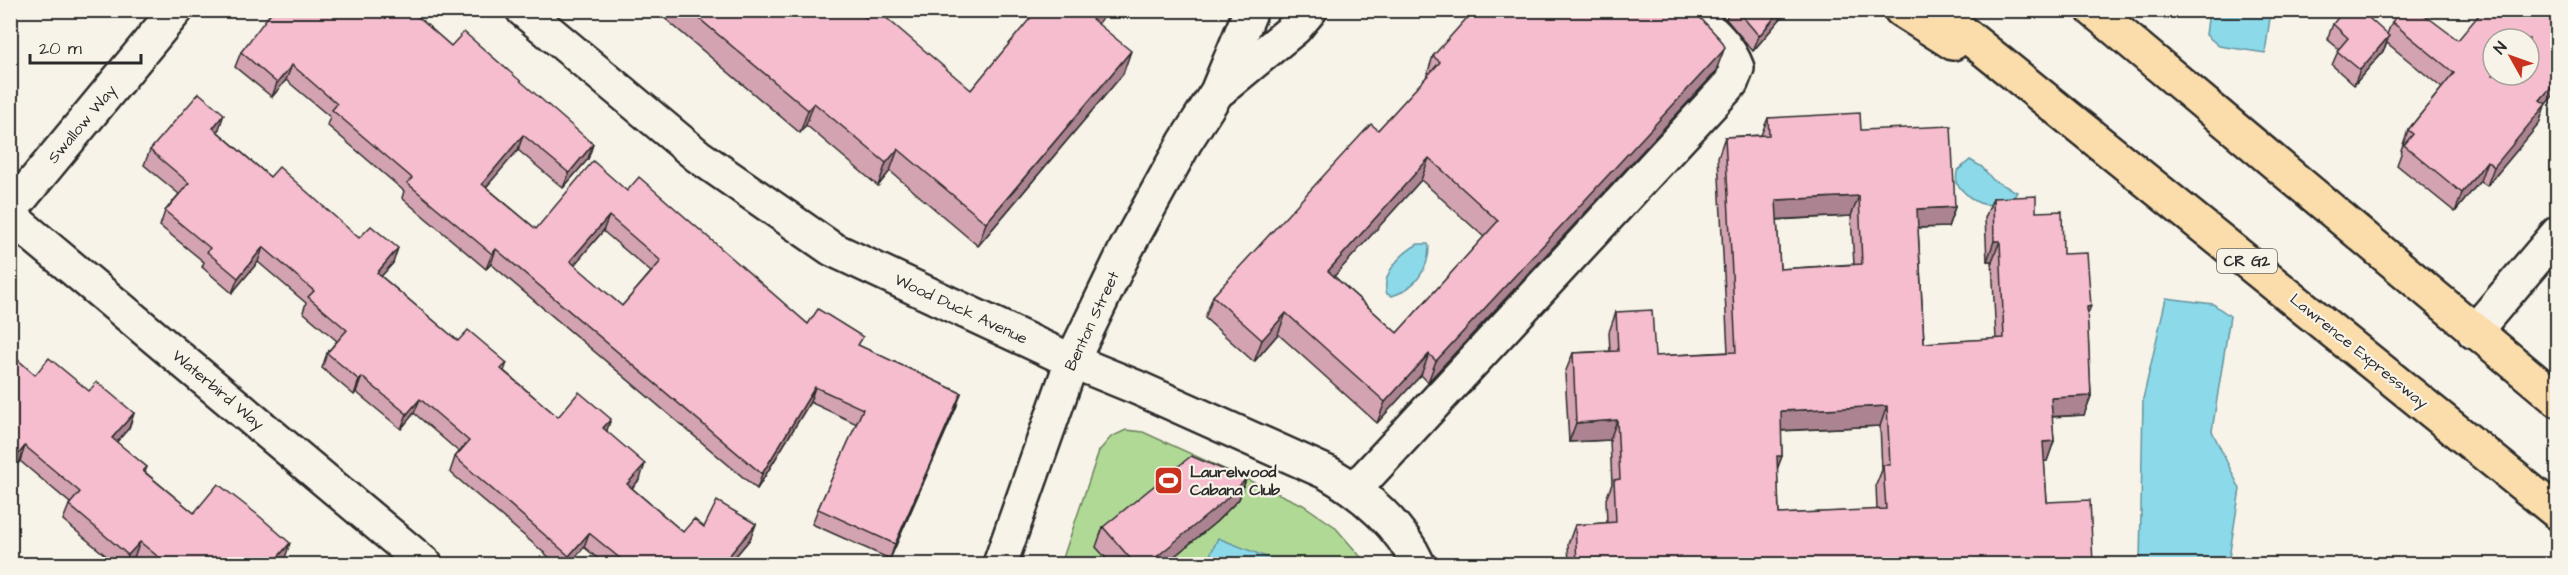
<svg xmlns="http://www.w3.org/2000/svg" width="2568" height="575" font-family="'Architects Daughter',sans-serif">
<style>
.green{fill:#b0d996;stroke:#6e8260;stroke-width:1.5}
.water{fill:#8bd9e9;stroke:#65939d;stroke-width:1.5}
.lines{fill:none;stroke-linecap:round;stroke-linejoin:round}
.minor-casing{stroke:#2b2b2b;stroke-width:38}
.highway-casing{stroke:#2b2b2b;stroke-width:38}
.minor{stroke:#f7f3e8;stroke-width:33}
.highway{stroke:#fbddab;stroke-width:33}
.wall{fill:#d4a3b2;stroke:#2b2b2b;stroke-width:1.5;fill-rule:evenodd}
.shaded-wall{fill:#ac8491;stroke:#2b2b2b;stroke-width:1.5}
.building{fill:#f6bdcf;stroke:#2b2b2b;stroke-width:1.5;fill-rule:evenodd}
.labels{text-anchor:middle;dominant-baseline:central;stroke-width:4.5;stroke-linejoin:round;paint-order:stroke}
.shield{fill:#f7f3e8;stroke:#686764;stroke-width:1.5}
.shield-label{font-size:15px;font-weight:bold;fill:#2b2b2b}
.street-label{font-size:16px;fill:#2b2b2b;stroke:#f7f3e8}
.poi-label{font-size:16px;font-weight:bold;fill:#2b2b2b;stroke:#f7f3e8;text-anchor:start}
</style>
<rect width="100%" height="100%" fill="#f7f3e8"/>
<filter id="ink" filterUnits="userSpaceOnUse"><feTurbulence type="fractalNoise" baseFrequency=".0167" numOctaves="2"/><feDisplacementMap in="SourceGraphic" scale="12" xChannelSelector="R" yChannelSelector="G"/><feConvolveMatrix kernelMatrix="1 2 1 2 8 2 1 2 1" color-interpolation-filters="sRGB"/></filter>
<g filter="url(#ink)">
<!-- green -->
<polygon class="green" points="1126,430 1143,432 1303,505 1334,526 1367,564 1061,564 1099,451 1111,437"/>
<!-- water -->
<g class="water">
<polygon points="2209,11 2271,11 2265,53 2219,46 2206,35"/>
<path d="M 1970,160 L 1982,167 L 1993,180 L 2017,192 L 2011,202 C 1983,209 1973,204 1956,183 L 1957,171 Z"/>
<path d="M 1418,244 L 1428,244 L 1429,247 C 1429,270 1414,289 1392,296 L 1387,294 C 1380,274 1402,253 1418,244 Z"/>
<polygon points="2166,298 2213,304 2230,316 2212,431 2240,489 2228,564 2140,564 2143,399"/>
<polygon points="1218,538 1284,564 1206,564"/>
</g>
<g class="lines">
<defs>
<g id="minor">
<path d="M 523,10 L 698,156 L 832,249 L 1072,361 L 1138,388 L 1328,473 C 1364,494 1401,526 1418,564"/>
<polyline points="1221,89 1295,28 1310,10"/>
<polyline points="10,211 176,10"/>
<polyline points="10,216 425,564"/>
<polyline points="2474,332 2558,233"/>
<path d="M 1355,489 L 1731,83 L 1737,68 C 1728,43 1708,28 1688,10"/>
<polyline points="1000,564 1072,361 1126,249 1185,142 1217,92 1251,10"/>
</g>
<g id="highway">
<polyline points="1901,10 1953,43"/>
<polyline points="1935,10 2558,513"/>
<polyline points="2093,10 2558,400"/>
</g>
</defs>
<!-- minor casing -->
<use href="#minor" class="minor-casing"/>
<!-- highway casing -->
<use href="#highway" class="highway-casing"/>
<!-- minor -->
<use href="#minor" class="minor"/>
<!-- highway -->
<use href="#highway" class="highway"/>
</g>
<!-- wall -->
<g class="wall">
<polygon points="655,10 857,10 867,19 971,90 1037,11 1036,10 1109,10 1098,24 1123,74 978,246 890,171 878,186 806,125 800,133"/>
<polygon points="1729,10 1788,10 1753,51 1726,19"/>
<polygon points="2558,10 2558,90 2545,105 2539,124 2487,186 2480,181 2455,212 2397,165 2402,151 2401,150 2408,130 2442,88 2387,43 2384,50 2354,85 2332,65 2339,49 2327,39 2333,24 2387,34 2392,22 2458,40"/>
<path d="M 411,11 L 451,46 L 593,144 L 588,159 L 563,188 L 518,150 L 486,187 L 536,229 L 627,191 L 808,324 L 860,346 L 961,393 L 956,408 L 890,559 L 812,524 L 818,509 L 857,424 L 810,402 L 757,489 L 491,264 L 486,269 L 402,198 L 404,191 L 327,125 L 330,117 L 286,80 L 272,97 L 235,67 L 241,52 ZM 603,231 L 651,272 L 622,306 L 574,265 Z"/>
<path d="M 1433,56 L 1715,73 L 1428,382 L 1421,375 L 1377,423 L 1278,334 L 1254,362 L 1205,318 L 1213,296 L 1378,130 L 1426,78 ZM 1421,180 L 1484,237 L 1397,333 L 1334,276 Z"/>
<path d="M 1768,118 L 1861,130 L 1955,207 L 1948,227 L 1918,228 L 1924,343 L 1996,339 L 1992,261 L 1987,261 L 1985,218 L 1993,198 L 2036,212 L 2063,254 L 2087,316 L 2091,396 L 2084,415 L 2052,417 L 2054,441 L 2047,461 L 2044,461 L 2047,502 L 2093,564 L 1569,564 L 1568,544 L 1575,525 L 1607,523 L 1606,499 L 1612,484 L 1610,440 L 1569,442 L 1565,373 L 1573,353 L 1610,351 L 1609,332 L 1616,312 L 1655,356 L 1728,352 L 1718,157 L 1725,137 L 1761,135 ZM 1851,216 L 1854,264 L 1780,269 L 1777,220 ZM 1880,426 L 1882,470 L 1876,485 L 1877,510 L 1779,514 L 1777,469 L 1782,456 L 1781,431 Z"/>
<polygon points="219,129 217,131 270,177 359,238 393,263 381,276 458,341 507,363 504,371 558,417 607,431 640,479 632,488 683,532 704,527 756,524 750,539 729,564 604,564 584,547 570,564 557,564 450,472 455,457 459,452 414,413 401,429 356,392 354,395 322,368 327,353 337,341 303,312 306,303 258,262 232,293 202,267 204,262 160,226 165,211 179,194 144,165 150,150"/>
<polygon points="10,353 35,375 89,391 134,413 129,428 116,442 147,467 145,472 194,513 285,558 279,564 144,564 134,557 128,564 116,564 63,520 69,505 70,503 20,461 11,471 10,470"/>
<polygon points="1246,479 1239,499 1216,522 1165,564 1111,564 1096,547 1103,527"/>
</g>
<!-- shaded-wall -->
<g class="shaded-wall">
<polygon points="1099,10 1109,10 1084,41 1092,19"/>
<polygon points="1781,10 1788,10 1753,51 1759,36"/>
<polygon points="2389,36 2384,50 2354,85 2360,70"/>
<polygon points="1725,47 1715,73 1428,382 1436,361"/>
<polygon points="1131,51 1123,74 978,246 986,223"/>
<polygon points="292,65 286,80 272,97 277,83"/>
<polygon points="2558,79 2558,90 2545,105 2539,124 2487,186 2494,167 2540,100"/>
<polygon points="814,103 806,125 800,133 808,110"/>
<polygon points="224,114 219,129 207,143 213,128"/>
<polygon points="523,135 518,150 476,199 482,184"/>
<polygon points="593,144 588,159 563,188 569,173"/>
<polygon points="898,149 890,171 878,186 886,163"/>
<polygon points="1429,158 1421,180 1320,292 1328,271"/>
<polygon points="2487,161 2480,181 2455,212 2462,193"/>
<polygon points="1859,196 1851,216 1768,220 1776,200"/>
<polygon points="1955,207 1948,227 1910,228 1917,209"/>
<polygon points="609,216 603,231 565,276 570,261"/>
<polygon points="1994,241 2000,241 1992,261 1987,261"/>
<polygon points="263,247 258,262 232,293 238,278"/>
<polygon points="398,248 393,263 371,288 377,273"/>
<polygon points="496,249 491,264 486,269 492,254"/>
<polygon points="2091,306 2083,326 2087,307"/>
<polygon points="1286,313 1278,334 1254,362 1262,340"/>
<polygon points="1429,354 1421,375 1377,423 1385,402"/>
<polygon points="362,377 356,392 354,395 359,380"/>
<polygon points="815,387 810,402 757,489 762,474"/>
<polygon points="961,393 956,408 890,559 895,544"/>
<polygon points="2091,396 2084,415 2044,417 2051,398"/>
<polygon points="420,399 414,413 401,429 407,414"/>
<polygon points="1887,406 1880,426 1774,431 1781,411"/>
<polygon points="134,413 129,428 107,453 112,438"/>
<polygon points="611,419 606,433 603,428"/>
<polygon points="1617,420 1610,440 1569,442 1576,423"/>
<polygon points="2054,441 2047,461 2036,462 2043,442"/>
<polygon points="25,446 20,461 11,471 17,456"/>
<polygon points="1777,456 1782,456 1775,475"/>
<polygon points="645,464 640,479 622,499 627,484"/>
<polygon points="1246,479 1239,499 1216,522 1165,564 1148,564"/>
<polygon points="756,524 750,539 729,564 722,564"/>
<polygon points="589,533 584,547 570,564 566,564 569,556"/>
<polygon points="140,542 134,557 128,564 125,564 128,555"/>
<polygon points="290,543 285,558 279,564 272,564"/>
</g>
<!-- building -->
<g class="building">
<path d="M 273,10 L 410,10 L 451,46 L 464,32 L 593,144 L 569,173 L 523,135 L 482,184 L 536,229 L 593,161 L 627,191 L 639,177 L 808,324 L 818,309 L 863,337 L 858,345 L 961,393 L 895,544 L 818,509 L 863,409 L 815,387 L 762,474 L 496,249 L 492,254 L 407,183 L 412,178 L 332,110 L 337,104 L 292,65 L 277,83 L 241,52 ZM 609,216 L 661,261 L 622,306 L 570,261 Z"/>
<polygon points="689,10 857,10 867,19 875,10 877,10 971,90 1037,10 1099,10 1092,19 1131,51 986,223 898,149 886,163 814,103 808,110"/>
<path d="M 1474,10 L 1693,10 L 1721,40 L 1725,47 L 1723,51 L 1436,361 L 1429,354 L 1385,402 L 1286,313 L 1262,340 L 1213,296 L 1371,124 L 1378,130 L 1440,62 L 1433,56 ZM 1429,158 L 1498,221 L 1397,333 L 1328,271 Z"/>
<polygon points="1737,10 1781,10 1759,36"/>
<polygon points="2344,10 2360,10 2389,36 2360,70 2337,51 2348,38 2333,24"/>
<path d="M 2400,10 L 2418,10 L 2458,40 L 2483,10 L 2558,10 L 2558,79 L 2540,100 L 2546,104 L 2494,167 L 2487,161 L 2462,193 L 2404,145 L 2413,134 L 2408,130 L 2454,73 L 2392,22 ZM 2493,39 L 2529,39 L 2529,75 L 2493,75 Z"/>
<polygon points="199,93 224,114 213,128 270,177 279,167 359,238 371,226 398,248 377,273 458,341 468,330 507,363 501,369 558,417 579,392 611,419 603,428 645,464 627,484 683,532 694,519 704,527 717,501 756,524 722,564 627,564 589,533 569,556 455,457 469,441 420,399 407,414 362,377 359,380 327,353 347,330 308,297 314,291 263,247 238,278 207,252 210,248 165,211 189,183 150,150"/>
<path d="M 1860,113 L 1861,130 L 1951,126 L 1955,207 L 1917,209 L 1924,343 L 2004,338 L 2000,241 L 1994,241 L 1993,198 L 2036,196 L 2036,212 L 2062,211 L 2063,254 L 2087,253 L 2091,306 L 2087,307 L 2091,396 L 2051,398 L 2054,441 L 2043,442 L 2047,502 L 2090,500 L 2093,564 L 1577,564 L 1575,525 L 1616,522 L 1614,480 L 1620,479 L 1617,420 L 1576,423 L 1573,353 L 1618,351 L 1616,312 L 1652,310 L 1655,356 L 1736,352 L 1725,137 L 1769,135 L 1768,118 ZM 1859,196 L 1862,264 L 1780,269 L 1776,200 ZM 1887,406 L 1890,465 L 1883,465 L 1886,509 L 1779,514 L 1777,456 L 1782,456 L 1781,411 Z"/>
<polygon points="10,353 35,375 49,358 89,391 97,382 134,413 112,438 147,467 143,471 194,513 218,484 258,515 290,543 272,564 167,564 140,542 128,555 69,505 80,492 25,446 17,456 10,451"/>
<polygon points="1191,456 1246,479 1223,502 1148,564 1135,564 1103,527"/>
</g>
</g>
<!-- icons -->
<defs>
<symbol id="stadium-square" viewBox="-11 -11 22 22"><rect x="-9" y="-9" width="18" height="18" rx="4" fill="#c8321e" stroke="#f7f3e8"/><path d="M0-5a6.5 5 0 1 0 0 10a6.5 5 0 1 0 0-10ZM-3.5-1.8h7v3.6h-7Z" fill="#fff"/></symbol>
</defs>
<g fill-rule="evenodd">
<use href="#stadium-square" x="1152" y="464" width="33" height="33"/>
</g>
<g class="labels">
<!-- shield labels -->
<rect class="shield" x="2217" y="249" width="60" height="24" rx="4.5"/>
<g class="shield-label">
<text x="2247" y="261">CR G2</text>
</g>
<!-- street labels -->
<g class="street-label">
<text transform="translate(82 124) rotate(-50)">Swallow Way</text>
<text transform="translate(961 309) rotate(25)">Wood Duck Avenue</text>
<text transform="translate(1092 321) rotate(-65)">Benton Street</text>
<text transform="translate(2359 351) rotate(39)">Lawrence Expressway</text>
<text transform="translate(218 390) rotate(40)">Waterbird Way</text>
</g>
<!-- poi labels -->
<g class="poi-label">
<text x="1190" y="472">Laurelwood<tspan x="1190" dy="18">Cabana Club</tspan></text>
</g>
</g>
<!-- margin -->
<rect width="2568" height="575" fill="none" stroke="#f7f3e8" stroke-width="36"/>
<rect x="18" y="18" width="2532" height="539" fill="none" stroke="#2b2b2b" stroke-width="2" filter="url(#ink)"/>
<!-- north arrow -->
<g transform="translate(2511 57) rotate(310)"><circle r="28" fill="#f7f3e8" stroke="#a5a39c" stroke-width="1.5"/>
<path d="M0-4.5L10 22L0 15L-10 22Z" fill="#c8321e"/>
<text y="-9" font-size="16" font-weight="bold" text-anchor="middle" fill="#2b2b2b">N</text>
</g>
<!-- scale -->
<path d="M30 54v9h111v-9" fill="none" stroke="#2b2b2b" stroke-width="3"/>
<text x="39" y="54" font-size="18" fill="#2b2b2b" stroke="#f7f3e8" stroke-width="4.5" paint-order="stroke">20 m</text>
</svg>
